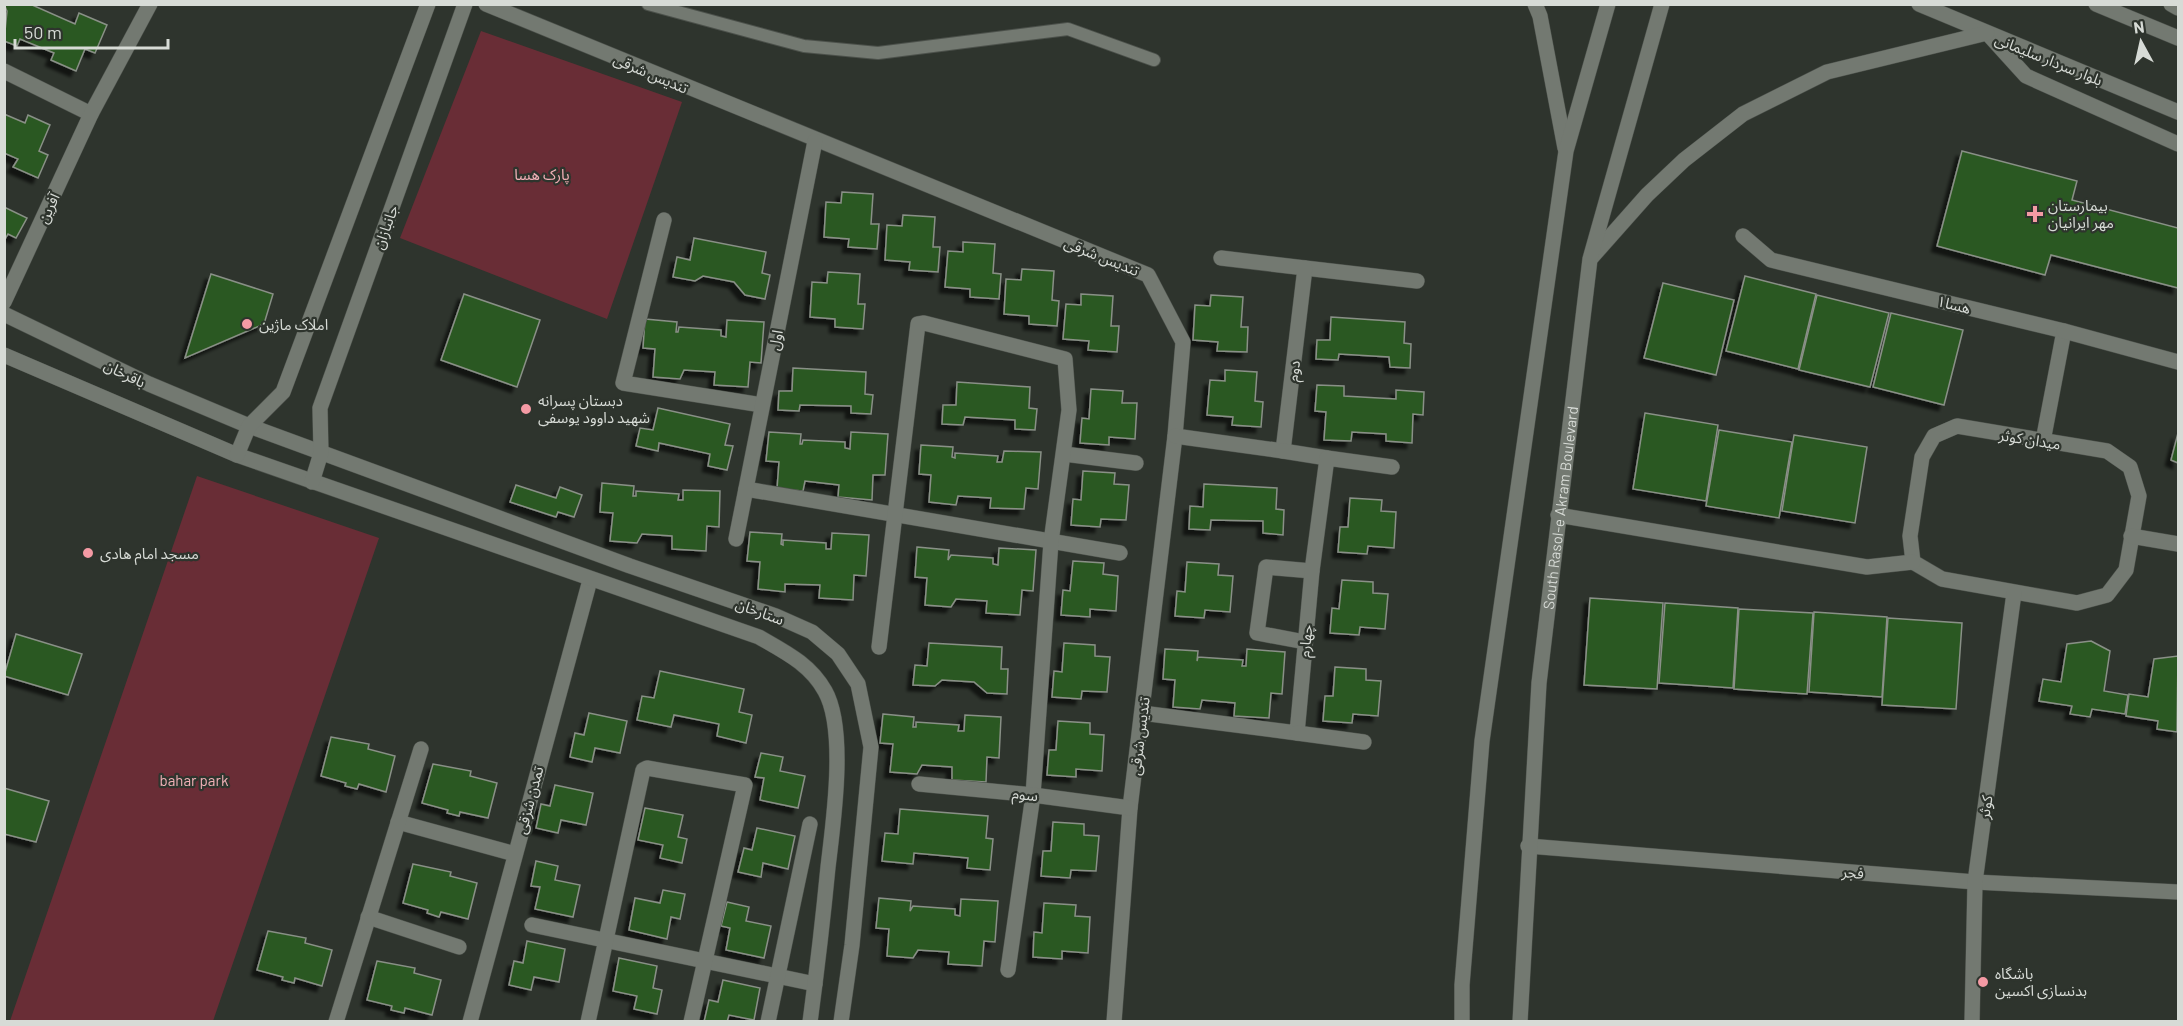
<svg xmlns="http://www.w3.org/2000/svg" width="2183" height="1026" font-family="Barlow,'Noto Sans Arabic',sans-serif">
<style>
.green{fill:#692d36}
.building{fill:#2c5920;stroke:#899087;stroke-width:1.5;filter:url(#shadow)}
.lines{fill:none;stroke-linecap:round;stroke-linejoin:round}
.service-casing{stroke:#4c514b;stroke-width:14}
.minor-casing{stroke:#4c514b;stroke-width:16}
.tertiary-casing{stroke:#4c514b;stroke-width:16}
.secondary-casing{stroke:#4c514b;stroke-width:16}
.service{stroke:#737971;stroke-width:12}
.minor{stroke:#737971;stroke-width:15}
.tertiary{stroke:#737971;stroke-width:15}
.secondary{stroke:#737971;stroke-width:15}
.poi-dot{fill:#f49aa4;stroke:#2e342d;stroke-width:2}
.labels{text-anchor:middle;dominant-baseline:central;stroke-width:4.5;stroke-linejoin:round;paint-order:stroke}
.street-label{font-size:15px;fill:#d7dbd6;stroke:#2e342d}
.park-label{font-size:15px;fill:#f2b0b7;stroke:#2e342d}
.poi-label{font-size:15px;fill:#d7dbd6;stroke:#2e342d;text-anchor:start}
</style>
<defs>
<filter id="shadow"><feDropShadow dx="-5.5" dy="5.5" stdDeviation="1.5" flood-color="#0009"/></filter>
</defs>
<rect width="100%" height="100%" fill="#2e342d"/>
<!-- green -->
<g class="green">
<polygon points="481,31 682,102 607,319 400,238"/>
<polygon points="197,476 379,538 213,1021 10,1021"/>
</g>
<!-- building -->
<g class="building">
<polygon points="4,4 30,4 75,24 79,13 107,25 95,53 85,49 76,71 51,60 54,53 20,39 17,46 4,41 7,11"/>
<polygon points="4,114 25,123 28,115 50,125 39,151 48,155 38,178 13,167 18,159 4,153"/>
<polygon points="1962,151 2077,181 2072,200 2178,228 2178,288 2051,255 2045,275 1937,246"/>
<polygon points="842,192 873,194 871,224 879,224 877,249 848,247 849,239 824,237 826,202 841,203"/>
<polygon points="4,207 27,218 16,238 8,234 4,241"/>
<polygon points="903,215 935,217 933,247 940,247 938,272 909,270 910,262 885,260 887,225 902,226"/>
<polygon points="694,238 766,252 762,273 770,275 765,299 745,295 734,282 703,276 695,281 673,277 677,257 690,260"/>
<polygon points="963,242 995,244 993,273 1001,274 999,299 970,297 970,289 945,287 948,251 963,252"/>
<polygon points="1022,269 1054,271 1052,300 1059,301 1057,326 1029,324 1029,316 1004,314 1006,279 1021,280"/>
<polygon points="828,272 860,274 858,304 865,304 863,329 835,327 835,319 810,317 812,282 827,283"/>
<polygon points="211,274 273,294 264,324 185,358"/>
<polygon points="1745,276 1816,294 1798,369 1726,351"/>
<polygon points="1663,283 1734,300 1716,375 1644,358"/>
<polygon points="464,294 540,320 517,387 441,360"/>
<polygon points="1081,294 1113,296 1111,326 1119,326 1117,352 1088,350 1089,341 1063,339 1066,304 1081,305"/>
<polygon points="1211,295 1243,297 1241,327 1248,327 1247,352 1217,351 1218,342 1193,340 1195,305 1210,306"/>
<polygon points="1817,295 1889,313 1870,387 1799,370"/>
<polygon points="1891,313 1963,330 1944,405 1873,387"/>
<polygon points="1331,317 1405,322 1404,343 1411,344 1410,368 1390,367 1389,357 1339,354 1338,360 1316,359 1317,340 1330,340"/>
<polygon points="645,319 677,322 676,332 678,332 679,327 721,330 721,336 726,337 727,320 764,322 761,363 750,362 748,387 714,385 715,372 684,370 680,379 653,377 655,349 643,348"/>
<polygon points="793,368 866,372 865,394 873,395 871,414 851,413 851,406 800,405 799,411 778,410 779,391 792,391"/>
<polygon points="1225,370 1257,372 1255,401 1263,402 1261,427 1232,425 1233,417 1207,415 1210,380 1225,381"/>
<polygon points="957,382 1030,387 1029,408 1037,409 1035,430 1015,429 1015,420 965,417 963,425 942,424 943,405 956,405"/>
<polygon points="1317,385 1344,386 1344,396 1396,399 1396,390 1424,392 1423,415 1413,414 1412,443 1386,441 1386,434 1352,432 1351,441 1324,440 1326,412 1315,411"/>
<polygon points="1091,389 1123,391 1122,403 1137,403 1135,439 1109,437 1109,445 1080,443 1082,418 1089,419"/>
<polygon points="658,408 730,424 725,445 733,446 727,470 708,466 710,454 659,443 658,451 636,446 640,428 653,430"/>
<polygon points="1645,413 1718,425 1706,501 1633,489"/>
<polygon points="1719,430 1792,442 1779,518 1706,506"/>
<polygon points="769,432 801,434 800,444 802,444 803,440 845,442 845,448 850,449 851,432 888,434 885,475 873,475 872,500 838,497 839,485 805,481 803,491 777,489 779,462 766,461"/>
<polygon points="2178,433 2178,463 2171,460"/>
<polygon points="1794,435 1867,447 1855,523 1782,511"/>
<polygon points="921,445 953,447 952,457 955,458 955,453 998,456 997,462 1002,462 1004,451 1041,452 1038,489 1026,488 1024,509 990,508 991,498 958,496 956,505 929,502 931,475 919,474"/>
<polygon points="1083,471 1115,473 1114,484 1129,485 1126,520 1101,519 1100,527 1071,525 1073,499 1081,500"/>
<polygon points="602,483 634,486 633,496 636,496 636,491 679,494 678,500 683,500 683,490 720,491 719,527 707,526 706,551 672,549 672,536 642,534 637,543 610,541 613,513 600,512"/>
<polygon points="1204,484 1277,488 1276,509 1284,510 1283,535 1263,533 1263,521 1211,520 1210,530 1189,529 1190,506 1203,507"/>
<polygon points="516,485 556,498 560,487 582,495 574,517 558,512 556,517 510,502"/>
<polygon points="1350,498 1382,500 1381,511 1396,512 1394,548 1368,546 1367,554 1338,552 1340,527 1348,527"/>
<polygon points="750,532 782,534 781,544 783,545 783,540 826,543 826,549 831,549 832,533 869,535 866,576 854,575 853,600 819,598 820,585 785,584 785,592 758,589 760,562 747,561"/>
<polygon points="917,547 949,550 948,560 951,555 993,558 993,564 998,565 999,548 1036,550 1033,591 1022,590 1020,615 986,613 987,601 956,599 951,607 925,605 927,578 915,577"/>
<polygon points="1073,561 1104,563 1103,574 1118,576 1116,611 1090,609 1090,617 1061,615 1063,590 1070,591"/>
<polygon points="1187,562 1219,564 1218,575 1233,576 1230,612 1205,610 1204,618 1175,616 1177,591 1185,592"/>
<polygon points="1342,580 1373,582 1373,593 1388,594 1385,629 1360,627 1359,635 1330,633 1332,608 1339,609"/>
<polygon points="1590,598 1663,603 1657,689 1584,685"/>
<polygon points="1665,603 1738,608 1733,688 1659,683"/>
<polygon points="1739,609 1813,613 1807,694 1734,689"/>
<polygon points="1814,612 1887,617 1882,697 1809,692"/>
<polygon points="1888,618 1962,623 1956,709 1882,705"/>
<polygon points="16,634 82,654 68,695 4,676"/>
<polygon points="2091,641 2110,651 2104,691 2128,695 2125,714 2092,709 2090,717 2070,714 2072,706 2039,701 2043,679 2061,682 2067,644"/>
<polygon points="929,643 1002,647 1001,669 1008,669 1007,694 987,693 974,682 942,680 935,686 913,685 915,665 927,666"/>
<polygon points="1064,643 1095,645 1095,656 1110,657 1107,692 1082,691 1081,699 1052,697 1054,671 1062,672"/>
<polygon points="1165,649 1198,651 1197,661 1198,657 1243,660 1242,666 1246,666 1247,649 1285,652 1282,694 1271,693 1269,718 1234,716 1235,703 1202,700 1200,709 1173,707 1175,680 1163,679"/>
<polygon points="2178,656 2177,732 2157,729 2158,721 2126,716 2129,694 2148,697 2154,659"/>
<polygon points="1335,667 1366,669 1366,680 1381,681 1378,716 1353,714 1352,723 1323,721 1325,696 1333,696"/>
<polygon points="660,671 744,689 739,712 752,715 746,743 717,736 719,724 674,715 671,727 637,720 642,696 654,698"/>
<polygon points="589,713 627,721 620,753 595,748 592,762 570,757 575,733 584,735"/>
<polygon points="883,714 914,717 913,727 916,727 916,722 959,725 958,731 964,731 965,715 1001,717 999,758 987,757 986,782 952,780 952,767 922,765 917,774 890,772 893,744 880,743"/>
<polygon points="1058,721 1090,723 1090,734 1104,735 1102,771 1076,769 1076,777 1047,775 1049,750 1056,750"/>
<polygon points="331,737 369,744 368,749 395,756 386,792 359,784 357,789 345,786 346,783 321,776"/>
<polygon points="761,753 783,757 780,771 805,776 798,808 760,800 764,778 755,777"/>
<polygon points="433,764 471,771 470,776 497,783 488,818 460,812 459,816 447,813 448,810 422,803"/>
<polygon points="555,785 593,793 586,825 561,820 558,833 536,828 541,804 550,806"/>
<polygon points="4,788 49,801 36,842 4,834"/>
<polygon points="645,808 683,815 678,837 687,839 682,863 660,858 663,845 638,840"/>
<polygon points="900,809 988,816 986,838 993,839 990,870 967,868 968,858 914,853 913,864 882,861 885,833 898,834"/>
<polygon points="1053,822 1084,824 1084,835 1099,836 1096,871 1071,870 1070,878 1041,876 1043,851 1051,851"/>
<polygon points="757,828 795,836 788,869 763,863 761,877 738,872 744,848 752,850"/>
<polygon points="536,861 558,866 555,880 580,885 573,917 535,909 540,887 531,886"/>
<polygon points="413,864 451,872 450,876 477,883 468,919 441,912 439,917 427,913 428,910 403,903"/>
<polygon points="663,890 685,894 680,919 671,917 667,939 629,930 635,898 660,903"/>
<polygon points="879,898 911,901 910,911 913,906 955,909 955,915 960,916 961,899 998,901 995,942 984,941 982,966 948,964 949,952 918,950 913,958 887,956 889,929 876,928"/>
<polygon points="727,902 749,907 746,921 771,926 764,958 726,950 730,928 721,926"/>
<polygon points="1044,903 1076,905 1075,916 1090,917 1088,953 1062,951 1062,959 1033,957 1034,932 1042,933"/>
<polygon points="268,931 306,938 305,943 332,950 322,986 295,978 294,983 282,980 283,977 257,970"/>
<polygon points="527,941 565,949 559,982 534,977 531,990 509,985 514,961 523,963"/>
<polygon points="619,958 657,966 653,988 662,990 657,1014 634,1009 637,996 613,991"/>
<polygon points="377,961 415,968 414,973 441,980 432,1015 405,1008 404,1013 391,1010 392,1006 367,1000"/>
<polygon points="723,980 760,988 754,1020 729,1015 727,1022 704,1022 709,1000 718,1002"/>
</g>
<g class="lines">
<defs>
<polyline id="service" points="648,4 804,46 878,53 1068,29 1154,60"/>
<g id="minor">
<polyline points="486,4 1148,275 1183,342 1175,436 1130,808 1114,1022"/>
<polyline points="4,71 91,114"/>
<polyline points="664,220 623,383 762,405"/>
<polyline points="1743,236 1771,260 2064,331 2043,441"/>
<polyline points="1305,268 1417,281"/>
<polyline points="4,302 91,114 150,4"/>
<polyline points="2064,331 2178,362"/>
<polygon points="1957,426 2107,451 2130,467 2139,496 2126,570 2107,595 2077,603 1942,579 1913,562 1910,536 1922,457 1934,436"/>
<polyline points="1175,436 1283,451 1305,268 1221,258"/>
<polyline points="1283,451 1327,458"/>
<polyline points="1064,454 1136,463"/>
<polyline points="746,489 1120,553"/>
<polyline points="1558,515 1867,567 1913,562"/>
<polyline points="2131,536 2178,544"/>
<polyline points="736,539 815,141"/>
<polyline points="1305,642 1257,633 1266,567 1312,571"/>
<polyline points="879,647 918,324 924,323 1065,359 1069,410 1051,542 1033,795 1008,970"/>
<polyline points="1142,713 1297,733 1312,571 1327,458 1392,467"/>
<polyline points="1297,733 1364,742"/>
<polyline points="919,784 1033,795 1130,808"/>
<polyline points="398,822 515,854"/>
<polyline points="1528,846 1975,882 2178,892"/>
<polyline points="368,917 459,947"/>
<polyline points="532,925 815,984"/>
<polyline points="336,1022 421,749"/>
<polyline points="470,1022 590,580"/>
<polyline points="588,1022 643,770 647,768 745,785 691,1022"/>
<polyline points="768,1022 810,824"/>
<polyline points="1972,1022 1975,882 2014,593"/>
</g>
<g id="tertiary">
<polyline points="2171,4 2178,8"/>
<polyline points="1987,33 2026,76 2178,144"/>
</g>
<g id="secondary">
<polyline points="1535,4 1540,16 1565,148"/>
<polyline points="1919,4 2178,112"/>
<polyline points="2096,4 2178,38"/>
<polyline points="1592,257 1647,195 1684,160 1743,114 1827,72 1987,33"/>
<polyline points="4,314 149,384 249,426 630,566 776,616 812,632 838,654 858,684 871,747 852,945 841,1022"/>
<path d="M 4,355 L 237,455 L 759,637 C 785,652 810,664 825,691 C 847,730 833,824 828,867 C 823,919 817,970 810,1022"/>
<polyline points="237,455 249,426 283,392 428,4"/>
<polyline points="312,482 321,453 320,408 465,4"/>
<polyline points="1462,1022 1462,985 1482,741 1566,151 1608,4"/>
<path id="s1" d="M 1520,1022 L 1539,683 L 1590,259 L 1662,4"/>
</g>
</defs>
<!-- service casing -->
<use href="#service" class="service-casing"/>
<!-- minor casing -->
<use href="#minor" class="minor-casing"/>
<!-- tertiary casing -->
<use href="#tertiary" class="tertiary-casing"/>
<!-- secondary casing -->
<use href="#secondary" class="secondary-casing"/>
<!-- service -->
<use href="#service" class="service"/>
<!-- minor -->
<use href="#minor" class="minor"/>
<!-- tertiary -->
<use href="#tertiary" class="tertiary"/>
<!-- secondary -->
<use href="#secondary" class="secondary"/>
</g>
<!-- markers -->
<g class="poi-dot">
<path d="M2032 205h6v6h6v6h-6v6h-6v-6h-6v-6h6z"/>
<circle cx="247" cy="324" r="6"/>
<circle cx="526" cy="409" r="6"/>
<circle cx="88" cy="553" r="6"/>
<circle cx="1983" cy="982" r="6"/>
</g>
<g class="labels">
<!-- street labels -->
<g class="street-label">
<text transform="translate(2049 59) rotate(22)">بلوار سردار سلیمانی</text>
<text transform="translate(651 73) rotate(23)">تندیس شرقی</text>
<text transform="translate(48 208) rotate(-65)">آفرین</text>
<text transform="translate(385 227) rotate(-70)">جانبازان</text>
<text transform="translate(1102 256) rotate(22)">تندیس شرقی</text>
<text transform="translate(1954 304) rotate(14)">هسا۱</text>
<text transform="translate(775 340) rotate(-79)">اول</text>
<text transform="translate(1293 371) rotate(-83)">دوم</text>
<text transform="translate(125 373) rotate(26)">باقرخان</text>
<text transform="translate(2030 439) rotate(9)">میدان کوثر</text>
<text stroke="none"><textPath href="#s1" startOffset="516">South Rasol-e Akram Boulevard</textPath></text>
<text transform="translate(760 611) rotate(20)">ستارخان</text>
<text transform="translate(1305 641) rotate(-85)">چهارم</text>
<text transform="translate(1139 736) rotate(-83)">تندیس شرقی</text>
<text transform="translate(1025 794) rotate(6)">سوم</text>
<text transform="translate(529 800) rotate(-75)">تمدن شزقی</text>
<text transform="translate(1985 807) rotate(-82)">کوثر</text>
<text transform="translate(1853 872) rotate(5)">فجر</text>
</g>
<!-- park labels -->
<g class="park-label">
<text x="542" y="174">پارک هسا</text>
<text x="194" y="780">bahar park</text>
</g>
<!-- poi labels -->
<g class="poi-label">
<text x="2048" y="205">بیمارستان<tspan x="2048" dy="17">مهر ایرانیان</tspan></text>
<text x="259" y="324">املاک ماژین</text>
<text x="538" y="400">دبستان پسرانه<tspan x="538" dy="17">شهید داوود یوسفی</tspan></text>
<text x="100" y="553">مسجد امام هادی</text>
<text x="1995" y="973">باشگاه<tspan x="1995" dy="17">بدنسازی اکسین</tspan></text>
</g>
</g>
<!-- border -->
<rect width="2183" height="1026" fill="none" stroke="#d7dbd6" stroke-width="12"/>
<!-- north arrow -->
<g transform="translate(2141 42) rotate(352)" stroke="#2e342d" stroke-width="4.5" paint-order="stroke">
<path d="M0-4.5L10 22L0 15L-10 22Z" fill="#d7dbd6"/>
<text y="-9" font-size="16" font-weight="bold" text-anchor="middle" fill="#d7dbd6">N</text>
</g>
<!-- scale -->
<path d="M15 39v9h153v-9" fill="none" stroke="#d7dbd6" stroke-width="3"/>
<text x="24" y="39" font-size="18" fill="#d7dbd6" stroke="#2e342d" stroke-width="4.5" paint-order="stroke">50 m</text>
</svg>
